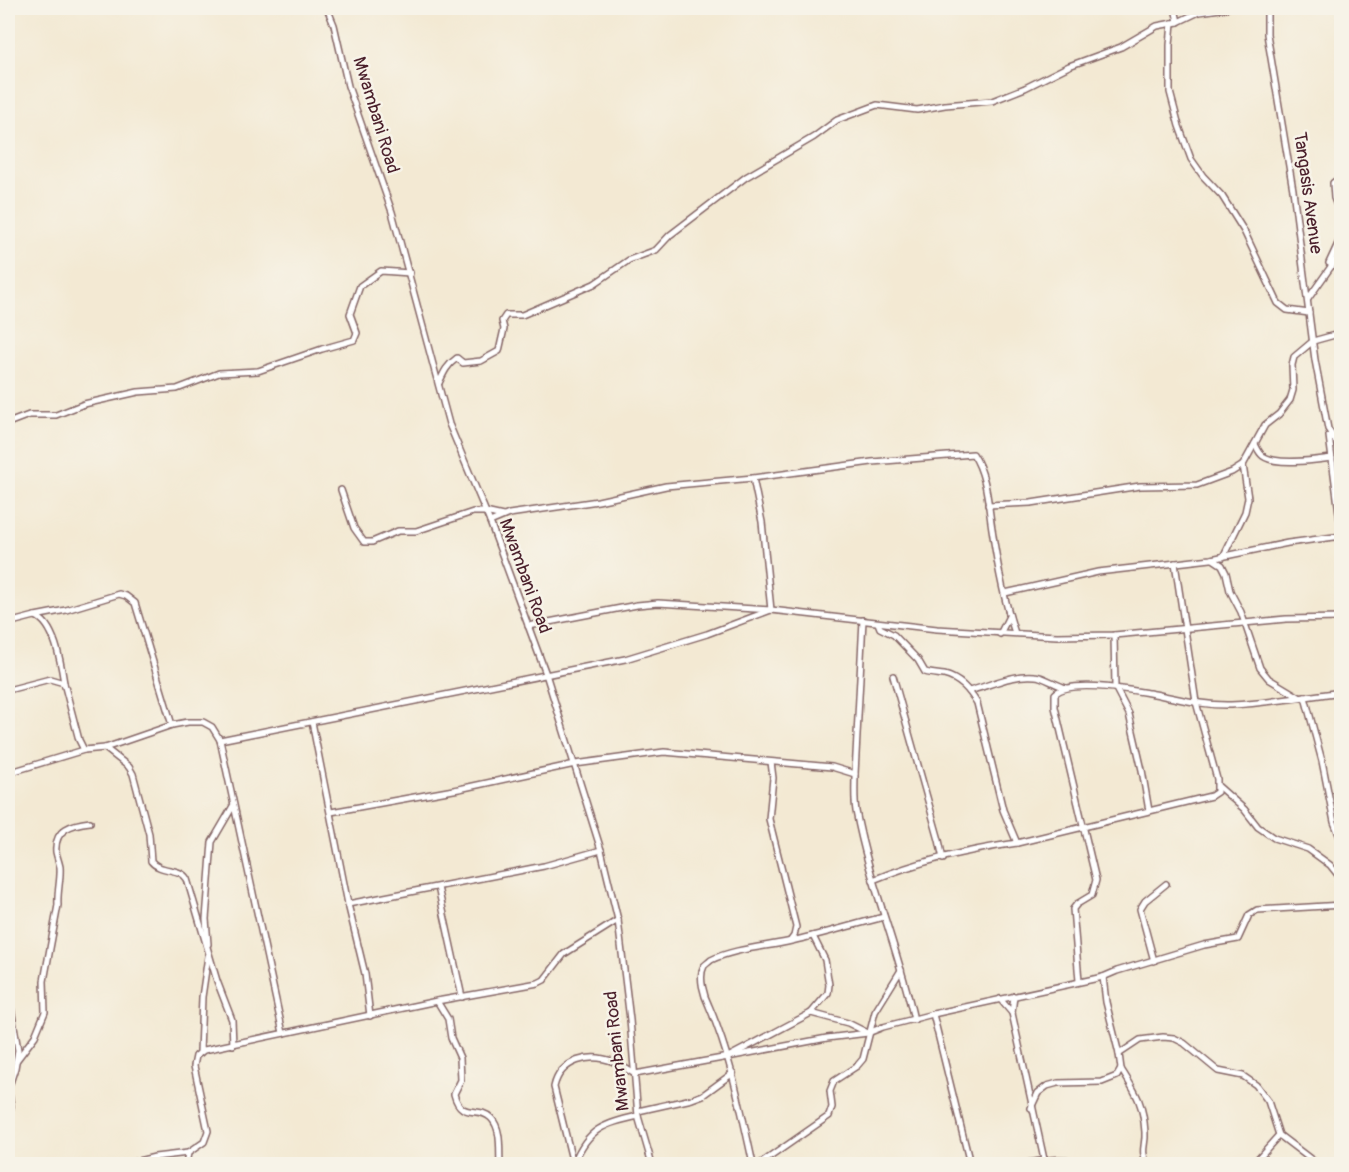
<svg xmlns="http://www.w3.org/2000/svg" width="1349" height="1172" font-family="Pangolin,sans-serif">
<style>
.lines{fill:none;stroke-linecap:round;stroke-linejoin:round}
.minor-casing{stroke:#856666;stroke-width:8}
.minor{stroke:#fff;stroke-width:5}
.labels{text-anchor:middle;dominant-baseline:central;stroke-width:5;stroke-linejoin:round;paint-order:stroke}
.street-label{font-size:18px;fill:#4a1f2b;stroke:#f7f3e8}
</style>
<rect width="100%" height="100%" fill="#f7f3e8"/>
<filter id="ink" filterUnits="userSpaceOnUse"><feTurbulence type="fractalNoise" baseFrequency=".0167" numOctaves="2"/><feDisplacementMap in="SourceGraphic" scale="12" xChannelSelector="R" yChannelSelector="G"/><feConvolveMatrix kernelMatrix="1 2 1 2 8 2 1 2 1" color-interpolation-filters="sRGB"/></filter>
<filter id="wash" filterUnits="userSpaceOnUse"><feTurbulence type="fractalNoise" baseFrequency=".008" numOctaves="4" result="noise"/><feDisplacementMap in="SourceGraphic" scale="24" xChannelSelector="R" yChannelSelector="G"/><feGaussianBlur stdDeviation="1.35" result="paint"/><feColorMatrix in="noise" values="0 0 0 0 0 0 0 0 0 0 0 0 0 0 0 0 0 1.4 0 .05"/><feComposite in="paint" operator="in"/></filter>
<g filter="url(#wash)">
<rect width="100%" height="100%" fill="#f3e9d3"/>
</g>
<g filter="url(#ink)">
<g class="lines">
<defs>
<g id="minor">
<polyline points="327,8 334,25 348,86 392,212 449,424 490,522 546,674 601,850 618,920 630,1020 638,1116 652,1164"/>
<polyline points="1175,8 1178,22"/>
<polyline points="1270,8 1267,11 1267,34 1293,190 1315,360 1328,429 1342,451"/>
<polyline points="1172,23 1170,45 1170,92 1179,126 1191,159 1203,176 1222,196 1244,231 1278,303 1287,310 1309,313"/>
<polyline points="1342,176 1333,183 1334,198 1342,218"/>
<polyline points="1329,263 1342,235"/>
<polyline points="1308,299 1342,251"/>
<path d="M 439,383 C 444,372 447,365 457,358 L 463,363 L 481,361 L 499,351 L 504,329 L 502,321 L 506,315 L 522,315 L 594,284 L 629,260 L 656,250 L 670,235 L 746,177 L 814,137 L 837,120 L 877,105 L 917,110 L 945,105 L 992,101 L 1025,88 L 1069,66 L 1121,47 L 1157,26 L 1178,22 L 1199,12 L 1227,8"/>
<polyline points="8,423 29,415 56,415 84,404 138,392 177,389 219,373 258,371 322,349 354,340 357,333 350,314 360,286 381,271 410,273"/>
<polyline points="1329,436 1342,536"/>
<path d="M 1255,444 C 1257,448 1259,453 1263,456 C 1277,466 1316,460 1332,458"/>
<polyline points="341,490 354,528 364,542 372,542 398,531 416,531 473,512 485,512 503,516"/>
<polyline points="988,505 1031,503 1140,486 1197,485 1232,472 1243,465"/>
<path d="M 490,522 L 509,514 L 598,501 L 666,486 L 753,478 L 872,462 L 973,454 C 987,475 988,504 992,529 C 997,563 1004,601 1015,633"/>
<polyline points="1223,557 1245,512 1248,498 1243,465 1265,425 1279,414 1290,400 1293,390 1292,365 1294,357 1313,341 1342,333"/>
<polyline points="1213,559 1222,565 1226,573 1230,591 1241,612 1260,668 1269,679 1299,697"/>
<polyline points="1005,593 1098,572 1211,559 1288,543 1342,536"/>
<polyline points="35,616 66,610 119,594 126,596 135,603 172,725"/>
<path d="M 8,623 L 35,616 C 55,623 61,664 64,683"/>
<path d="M 878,623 L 880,628 L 894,635 L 918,660 L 925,672 C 932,674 938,674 944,675 C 960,679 969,690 977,703 L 1003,810 L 1017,843"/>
<polyline points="528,626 637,605 658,603 771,610 762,522 753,478"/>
<polyline points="1000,634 1009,616"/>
<polyline points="1114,635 1115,687 1129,714 1142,770 1149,811"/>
<polyline points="893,676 939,840 943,859"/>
<polyline points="8,690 50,679 64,683 79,740 84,750 105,748 172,725 188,722 203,722 212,727 220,740 283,1033"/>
<path d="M 969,691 C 991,685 1012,674 1035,676 C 1043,676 1055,685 1066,688"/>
<polyline points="1305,697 1322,761 1334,822 1342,842"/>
<polyline points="312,722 348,904 365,974 370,1016"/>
<polyline points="220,740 625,659 707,634 771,610 937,629 1057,636 1114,635 1286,619 1342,618"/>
<path d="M 105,748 L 129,767 L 133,774 L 149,834 L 151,861 C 160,873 180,867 187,879 L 217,981 L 232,1020 L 233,1045"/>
<polyline points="771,762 773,778 769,819 796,927 794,936 791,940"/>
<polyline points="8,773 84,750"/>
<polyline points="855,774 863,620"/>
<polyline points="1218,786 1244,809 1258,827 1274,838 1308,849 1330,865 1342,880"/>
<path d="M 331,812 L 459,789 L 575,764 L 664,752 L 832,767 L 855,774 C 855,786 854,799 856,811 C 869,882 899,950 914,1020"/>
<path d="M 873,880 C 919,861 968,850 1017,843 L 1211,796 L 1217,792 L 1217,779 L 1196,702 L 1175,563"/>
<polyline points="438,887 462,997"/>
<polyline points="348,904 544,866 601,850"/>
<polyline points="208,944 206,919 212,842 233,806"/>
<polyline points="1154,961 1140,909 1145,901 1166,884"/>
<path d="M 1079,981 L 1073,909 L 1077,904 L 1092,895 L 1096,880 L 1055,707 L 1055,694 C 1069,679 1130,690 1149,693 C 1176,698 1204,706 1231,705 C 1268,703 1305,697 1342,692"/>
<polyline points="1014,996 1012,1013 1045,1164"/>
<polyline points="8,999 10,1002 18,1050 15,1068 8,1089 11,1106 8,1118"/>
<polyline points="1000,999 1012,1013"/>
<path d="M 437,1001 L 448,1019 L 451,1038 L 460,1058 L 461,1080 L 454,1094 C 461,1121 478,1105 491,1118 C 502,1129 499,1150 500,1164"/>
<polyline points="811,1013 848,1023 866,1032"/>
<polyline points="933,1014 970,1164"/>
<polyline points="200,1053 202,997 208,956"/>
<polyline points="1119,1054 1140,1040 1163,1037 1174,1038 1184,1043 1218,1071 1243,1076 1256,1085 1268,1101 1279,1135 1317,1164"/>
<polyline points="728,1057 827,1038 868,1033 883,1027 933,1014 1103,977 1117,971 1204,945 1238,939 1249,915 1257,910 1342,905"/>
<path d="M 16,1061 L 35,1036 L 45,1012 L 44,981 L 58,905 C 57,892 61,879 60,867 C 59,862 57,857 56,852 C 54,829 72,824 90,822"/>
<path d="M 1121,1069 C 1136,1093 1143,1102 1145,1132 C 1146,1146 1140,1149 1147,1164"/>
<polyline points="1031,1108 1038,1093 1047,1086 1058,1083 1102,1082 1117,1076 1121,1069 1119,1054 1106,1002 1103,977"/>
<polyline points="638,1111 692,1099 703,1095 733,1073"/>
<path d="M 574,1163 C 588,1128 604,1124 638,1116"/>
<polyline points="126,1164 155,1157 188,1153"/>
<polyline points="186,1164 188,1153 204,1142 208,1131 194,1066 196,1056 204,1050 437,1001 538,983 544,980 564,954 618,920"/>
<path d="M 573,1164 L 554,1087 C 560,1060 590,1052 614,1062 C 621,1065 628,1070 635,1074 L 728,1057 L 811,1013 L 828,993 L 829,985 L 825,960 L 813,936"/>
<path d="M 753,1164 C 741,1110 731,1057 709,1006 C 704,996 698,977 704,966 C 706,964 709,962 711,960 C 733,949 763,947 787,942 C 820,935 852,925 884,917"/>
<polyline points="760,1164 829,1116 832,1107 830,1091 834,1081 857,1066 863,1059 875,1012 901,970"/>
<path d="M 1022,1164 C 1047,1159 1066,1157 1091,1164"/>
<polyline points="1253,1164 1279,1135"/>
</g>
</defs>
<!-- minor casing -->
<use href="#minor" class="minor-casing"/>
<!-- minor -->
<use href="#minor" class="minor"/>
</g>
</g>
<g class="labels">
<!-- street labels -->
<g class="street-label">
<text transform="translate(376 115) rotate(73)">Mwambani Road</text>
<text transform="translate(1308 193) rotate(82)">Tangasis Avenue</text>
<text transform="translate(525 576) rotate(70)">Mwambani Road</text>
<text transform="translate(617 1051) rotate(-96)">Mwambani Road</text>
</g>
</g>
<!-- margin -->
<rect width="1349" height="1172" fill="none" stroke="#f7f3e8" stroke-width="30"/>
</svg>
